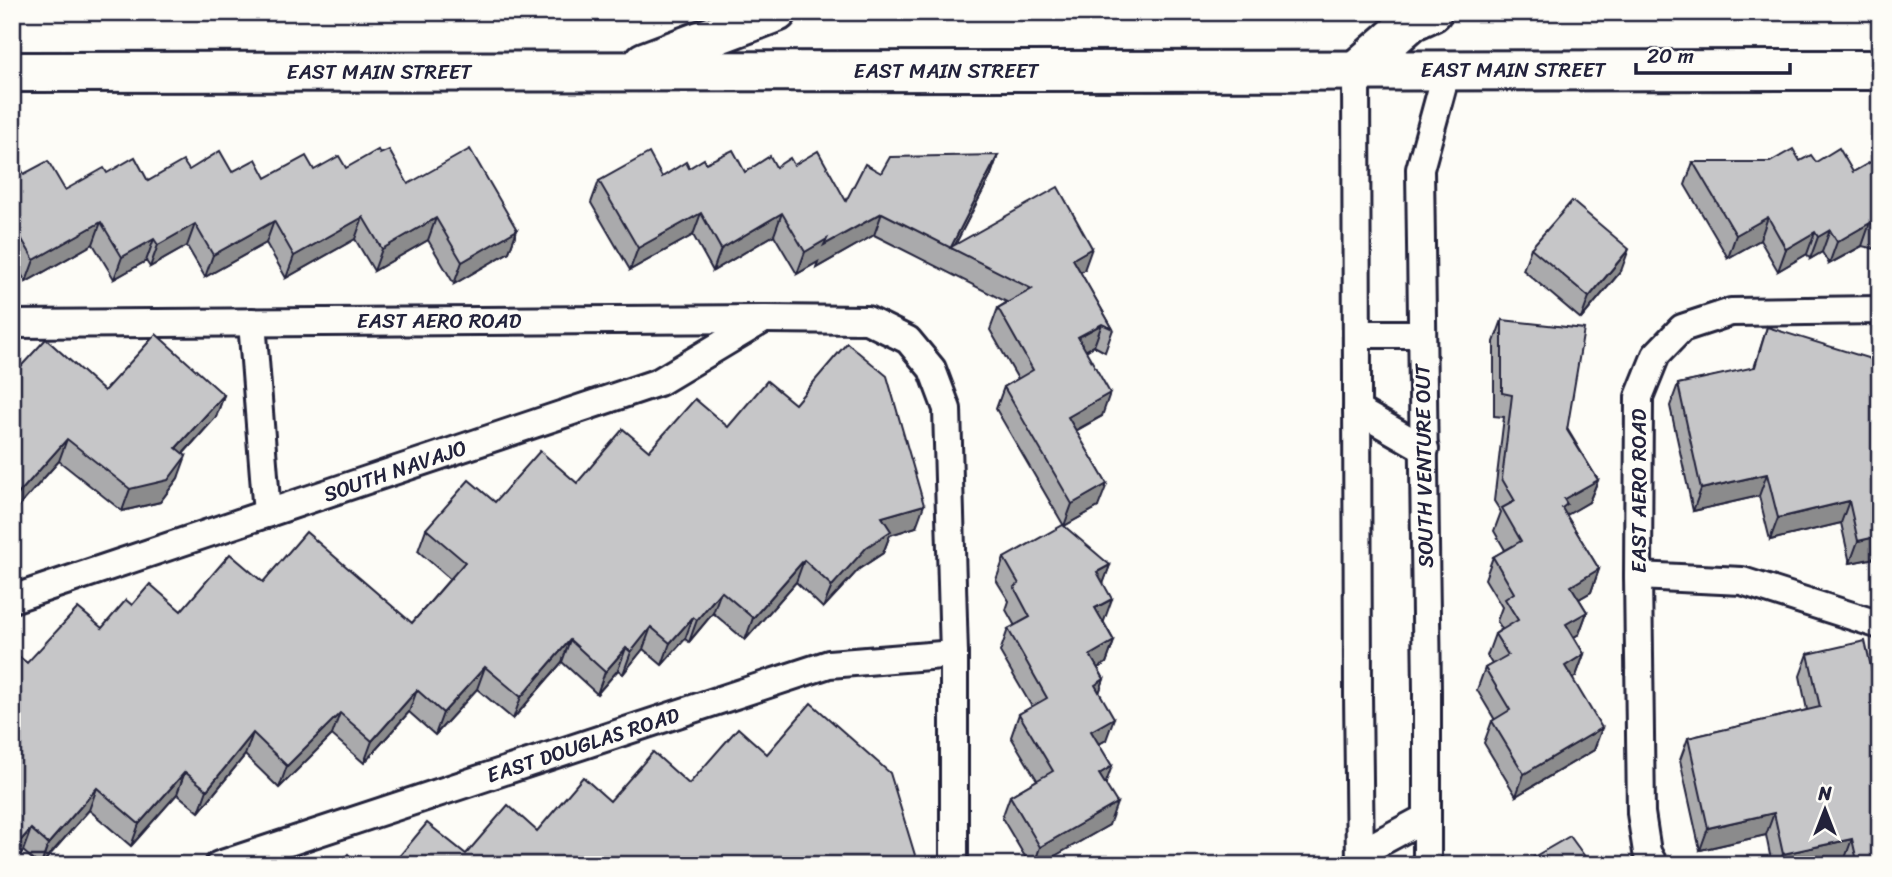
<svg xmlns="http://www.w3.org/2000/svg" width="1892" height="877" font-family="Sriracha,sans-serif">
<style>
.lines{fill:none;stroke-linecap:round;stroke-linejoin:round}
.lane-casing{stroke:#22223b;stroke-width:32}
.primary-casing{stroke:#22223b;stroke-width:44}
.lane{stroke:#fdfcf7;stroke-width:26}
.primary{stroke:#fdfcf7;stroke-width:38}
.wall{fill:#aaaaac;stroke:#22223b;stroke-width:2}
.shaded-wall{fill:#8b8b8c;stroke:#22223b;stroke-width:2}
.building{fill:#c6c6c8;stroke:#22223b;stroke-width:2}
.labels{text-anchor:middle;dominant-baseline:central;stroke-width:5;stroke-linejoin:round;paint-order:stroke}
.street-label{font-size:21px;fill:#22223b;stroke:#fdfcf7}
</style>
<rect width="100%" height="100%" fill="#fdfcf7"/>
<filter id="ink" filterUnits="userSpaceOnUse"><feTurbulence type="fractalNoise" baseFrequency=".0143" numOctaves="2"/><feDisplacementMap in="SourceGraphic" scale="14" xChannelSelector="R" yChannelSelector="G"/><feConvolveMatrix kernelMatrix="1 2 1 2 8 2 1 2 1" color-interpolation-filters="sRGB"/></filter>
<g filter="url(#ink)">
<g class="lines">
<defs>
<g id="lane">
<polyline points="1356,70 1358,694 1360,865"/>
<polyline points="252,322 267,514"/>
<polyline points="12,324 766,319 867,320 908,340 932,369 947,409 954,654 954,865"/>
<polyline points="1357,334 1422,334"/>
<polyline points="1357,410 1425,449"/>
<polyline points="1638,576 1742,581 1880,625"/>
<polyline points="12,599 659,382 764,319"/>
<polyline points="1360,853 1427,817"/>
<polyline points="219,865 829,664 954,654"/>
<polyline points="1427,865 1427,691 1420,169 1447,70"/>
<polyline points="1654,865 1647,852 1641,813 1638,576 1639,397 1656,355 1682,328 1731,312 1880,310"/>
</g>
<g id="primary">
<polyline points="644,62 777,12"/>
<polyline points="1356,70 1412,21 1432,12"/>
<polyline points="12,72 1880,70"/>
</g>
</defs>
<!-- lane casing -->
<use href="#lane" class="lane-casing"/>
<!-- primary casing -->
<use href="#primary" class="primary-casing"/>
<!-- lane -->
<use href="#lane" class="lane"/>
<!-- primary -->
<use href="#primary" class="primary"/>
</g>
<!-- wall -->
<g class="wall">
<polygon points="380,154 408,184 517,230 509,252 454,284 428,240 374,271 355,239 286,278 266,243 205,277 187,246 150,267 146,261 114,279 93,244 26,282 12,259 12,174 24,174 65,190 107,173 148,181 189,170 232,172 266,178 314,170 346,168"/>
<polygon points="998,155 990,177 955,244 1084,270 1080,272 1113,329 1105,352 1094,346 1086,351 1102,416 1076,431 1098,507 1064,526 996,409 1004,387 1018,379 990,330 998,308 1007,302 874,235 816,268 818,262 797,274 774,235 713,271 693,235 630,270 591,203 599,181 662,177 689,168 706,163 745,172 794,165 846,201 881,173"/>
<polygon points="1880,157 1880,250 1862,246 1829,264 1822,252 1810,259 1807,254 1778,271 1760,240 1728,258 1685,185 1693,162 1770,162 1800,161 1816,162 1853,172"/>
<polygon points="1531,248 1621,271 1581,319 1523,270"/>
<polygon points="1502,320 1598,480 1589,502 1566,515 1599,569 1591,592 1579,599 1587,612 1579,634 1574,637 1584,654 1576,676 1572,679 1594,750 1516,796 1484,743 1492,721 1495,720 1477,690 1485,668 1492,664 1487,656 1495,634 1502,629 1497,621 1502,607 1485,579 1493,557 1505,550 1494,531 1501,512 1494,501 1504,417 1494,416 1494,342"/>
<polygon points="1767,327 1880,557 1850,563 1841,523 1770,540 1759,496 1693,511 1670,406 1678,384 1754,368"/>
<polygon points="12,376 104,391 224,395 216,417 183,454 178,478 160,502 122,511 59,461 12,514"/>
<polygon points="728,427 916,527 890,535 883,553 859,569 823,608 796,582 745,640 713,613 689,642 685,639 662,665 643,649 623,674 618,670 597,694 562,662 513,719 477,689 435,735 409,712 364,763 332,735 279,788 245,755 199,812 177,794 131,846 89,810 41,865 39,865 23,851 12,863 12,651 27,663 102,628 132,605 181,611 263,582 412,623 450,579 418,551 426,529 495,502 577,483 649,451"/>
<polygon points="1004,558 1110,565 1103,583 1104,621 1103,621 1114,641 1106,663 1098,668 1104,679 1099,693 1106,740 1099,744 1106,784 1109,825 1042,863 1049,865 1030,865 1002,818 1010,796 1037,780 1011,737 1019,714 1032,707 1000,652 1008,629 1015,626 1006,610 1009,601 996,580"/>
<polygon points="1808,654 1880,865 1845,865 1844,861 1827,865 1772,865 1766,835 1700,850 1680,760 1688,738 1807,710 1800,676"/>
</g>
<!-- shaded-wall -->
<g class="shaded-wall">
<polygon points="998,155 990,177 953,249 950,248"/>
<polygon points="701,213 693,235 630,270 638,248"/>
<polygon points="782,213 774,235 713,271 721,249"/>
<polygon points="882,213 874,235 816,268 818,262 797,274 805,252 827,239"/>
<polygon points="363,217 355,239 286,278 294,256"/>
<polygon points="1768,217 1760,240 1728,258 1736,235"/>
<polygon points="436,218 428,240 374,271 382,249"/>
<polygon points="274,221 266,243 205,277 213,255"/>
<polygon points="101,222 93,244 26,282 34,260"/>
<polygon points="1870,223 1862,246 1829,264 1837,242"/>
<polygon points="195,224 187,246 150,267 158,245"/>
<polygon points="517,230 509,252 454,284 462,262"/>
<polygon points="1830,230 1822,252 1810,259 1818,237"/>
<polygon points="17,231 12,245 12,234"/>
<polygon points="1815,232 1807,254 1778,271 1786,249"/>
<polygon points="154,239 146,261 114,279 122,257"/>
<polygon points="1092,248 1084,270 1065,281 1073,259"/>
<polygon points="1629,249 1621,271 1581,319 1589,297"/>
<polygon points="1102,324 1094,346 1070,359 1078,337"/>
<polygon points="1110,393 1102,416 1060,439 1068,417"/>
<polygon points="224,395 216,417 168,470 176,448"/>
<polygon points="67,439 59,461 12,514 12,501"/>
<polygon points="186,456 178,478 160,502 122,511 130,489"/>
<polygon points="1767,474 1759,496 1693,511 1701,489"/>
<polygon points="1598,480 1589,502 1562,518 1554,530 1564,499"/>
<polygon points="1107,484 1098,507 1064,526 1072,504"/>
<polygon points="1849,501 1841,523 1770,540 1778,518"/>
<polygon points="924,505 916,527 890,535 883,553 859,569 823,608 832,586 882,517"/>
<polygon points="1880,536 1880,557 1850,563 1858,541"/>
<polygon points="804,560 796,582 745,640 753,618"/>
<polygon points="1110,565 1102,587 1097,572"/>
<polygon points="1599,569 1591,592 1563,608 1571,586"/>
<polygon points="721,591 713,613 689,642 697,620"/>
<polygon points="1112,599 1104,621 1087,630 1095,608"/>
<polygon points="1587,612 1579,634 1558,646 1566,624"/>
<polygon points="693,617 685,639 662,665 670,643"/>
<polygon points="651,627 643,649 623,674 631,652"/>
<polygon points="570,640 562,662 513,719 521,697"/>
<polygon points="1114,641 1106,663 1082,677 1090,655"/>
<polygon points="626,648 618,670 597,694 605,672"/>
<polygon points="1584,654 1576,676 1557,688 1565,666"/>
<polygon points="485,667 477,689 435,735 443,713"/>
<polygon points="1104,679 1096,701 1095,685"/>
<polygon points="417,690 409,712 364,763 372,741"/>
<polygon points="340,713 332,735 279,788 287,766"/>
<polygon points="1114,718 1106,740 1083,753 1091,731"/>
<polygon points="1602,728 1594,750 1516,796 1524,774"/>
<polygon points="253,733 245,755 199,812 207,790"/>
<polygon points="1112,766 1104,788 1099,774"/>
<polygon points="185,772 177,794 131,846 139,824"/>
<polygon points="97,788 89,810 41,865 48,844"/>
<polygon points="1117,803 1109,825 1039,865 1034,865 1040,847"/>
<polygon points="1774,813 1766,835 1700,850 1708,828"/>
<polygon points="31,829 23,851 12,863 12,850"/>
<polygon points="1852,839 1844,861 1827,865 1778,865 1783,854"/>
</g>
<!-- building -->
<g class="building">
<polygon points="1839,148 1853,172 1880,157 1880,226 1870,223 1837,242 1830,230 1818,237 1815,232 1786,249 1768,217 1736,235 1693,162 1770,162 1793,149 1800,161 1811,155 1816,162"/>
<polygon points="470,149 517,230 462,262 436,218 382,249 363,217 294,256 274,221 213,255 195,224 158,245 154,239 122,257 101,222 34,260 17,231 12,234 12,174 21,169 24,174 48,161 65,190 104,168 107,173 135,157 148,181 183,161 189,170 220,151 232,172 256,159 266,178 306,156 314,170 339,156 346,168 378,150 380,154 389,150 408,184"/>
<polygon points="733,150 745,172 770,156 776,167 790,158 794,165 818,151 846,201 865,164 881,173 890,157 998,155 951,247 1058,187 1092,248 1073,259 1113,329 1102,324 1078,337 1110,393 1068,417 1107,484 1072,504 1004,387 1033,370 998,308 1032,289 882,213 824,245 827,239 805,252 782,213 721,249 701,213 638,248 599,181 649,153 662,177 686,162 689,168 704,159 706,163"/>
<polygon points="1572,201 1629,249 1589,297 1531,248"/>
<polygon points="1502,320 1584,329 1567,430 1598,480 1564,499 1567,504 1562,508 1599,569 1571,586 1587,612 1566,624 1584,654 1565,666 1602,728 1524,774 1492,721 1510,710 1485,668 1508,655 1495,634 1518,620 1505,599 1514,593 1493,557 1521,541 1502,508 1515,501 1502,479 1512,395 1502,393"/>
<polygon points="1767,327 1874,360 1880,358 1880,536 1858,541 1849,501 1778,518 1767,474 1701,489 1678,384 1755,367"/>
<polygon points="156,334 224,395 176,448 186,456 168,480 130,489 67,439 12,501 12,376 46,339 104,391"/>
<polygon points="847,343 887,376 924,505 882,517 891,531 867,547 832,586 804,560 753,618 721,591 697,620 693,617 670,643 651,627 631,652 626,648 605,672 570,640 521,697 485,667 443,713 417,690 372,741 340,713 287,766 253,733 207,790 185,772 139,824 97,788 48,844 31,829 12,850 12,651 27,663 78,608 102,628 126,600 132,605 150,584 181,611 230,554 263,582 306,532 412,623 465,562 426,529 469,480 495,502 540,451 577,483 623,429 649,451 695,399 728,427 767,381 795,404"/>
<polygon points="1063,525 1110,565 1097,572 1112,599 1095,608 1114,641 1090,655 1104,679 1095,685 1114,718 1091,731 1112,766 1099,774 1117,803 1040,847 1010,796 1053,771 1019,714 1047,698 1008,629 1030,617 1014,587 1019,584 1004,558"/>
<polygon points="1865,641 1880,706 1880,865 1858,865 1852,839 1783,854 1774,813 1708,828 1688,738 1820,707 1808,654"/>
<polygon points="811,703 890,773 918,865 392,865 427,823 466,854 508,805 537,831 583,777 610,801 653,752 689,784 738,728 767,754"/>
<polygon points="1570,836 1591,865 1520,865"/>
<polygon points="348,854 360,865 338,865"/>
<polygon points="1037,862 1049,865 1037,865"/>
</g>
</g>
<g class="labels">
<!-- street labels -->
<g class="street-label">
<text x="1513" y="70">EAST MAIN STREET</text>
<text x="946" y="71">EAST MAIN STREET</text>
<text x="379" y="72">EAST MAIN STREET</text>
<text x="439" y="321">EAST AERO ROAD</text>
<text transform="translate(1424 466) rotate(-91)">SOUTH VENTURE OUT</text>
<text transform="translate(395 471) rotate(-19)">SOUTH NAVAJO</text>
<text transform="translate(1639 491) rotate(-90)">EAST AERO ROAD</text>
<text transform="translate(583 745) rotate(-18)">EAST DOUGLAS ROAD</text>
</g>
</g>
<!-- margin -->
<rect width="1892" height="877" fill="none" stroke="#fdfcf7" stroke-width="42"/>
<rect x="21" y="21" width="1850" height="835" fill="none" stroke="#22223b" stroke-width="2.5" filter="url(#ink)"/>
<!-- north arrow -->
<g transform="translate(1825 810)" stroke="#fdfcf7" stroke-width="5" paint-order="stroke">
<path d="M0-5L12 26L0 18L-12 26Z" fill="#22223b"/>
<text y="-10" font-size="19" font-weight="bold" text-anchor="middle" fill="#22223b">N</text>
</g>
<!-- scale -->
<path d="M1636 63v10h154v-10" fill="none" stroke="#22223b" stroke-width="3.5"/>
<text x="1647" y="63" font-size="21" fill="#22223b" stroke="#fdfcf7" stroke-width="5" paint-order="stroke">20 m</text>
</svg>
